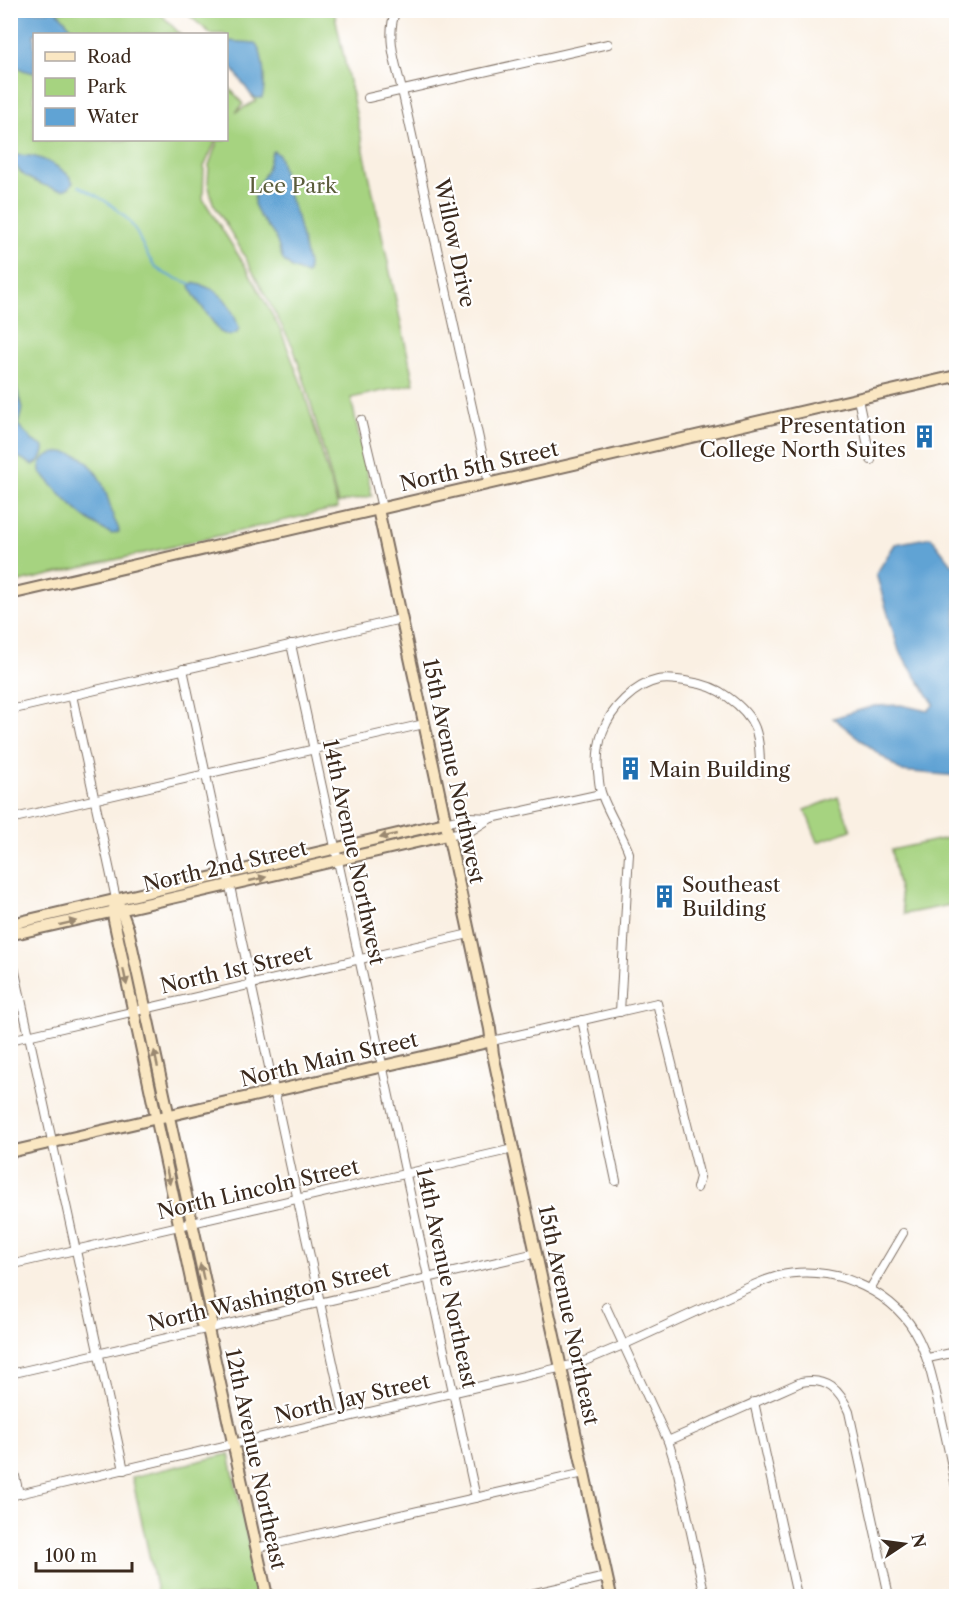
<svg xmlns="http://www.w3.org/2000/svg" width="967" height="1607" font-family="'Libre Caslon Text',serif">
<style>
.green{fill:#a6d380;stroke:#707e4f;stroke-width:1.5}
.water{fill:#60a3d4;stroke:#4e6679;stroke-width:1.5}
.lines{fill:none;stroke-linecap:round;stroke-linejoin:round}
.stream{stroke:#60a3d4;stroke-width:2}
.street-casing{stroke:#7e6f63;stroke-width:10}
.secondary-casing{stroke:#7e6f63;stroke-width:14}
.street{stroke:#fff;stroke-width:8}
.secondary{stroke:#fae7c3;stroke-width:10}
.oneway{fill:#9a8870}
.labels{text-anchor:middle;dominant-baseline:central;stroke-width:4.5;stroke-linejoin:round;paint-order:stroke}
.park-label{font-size:21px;fill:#5b5d3b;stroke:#fff}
.street-label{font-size:21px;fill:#3b2a1e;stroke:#fff}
.poi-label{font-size:21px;fill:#3b2a1e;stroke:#fff;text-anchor:start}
</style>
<rect width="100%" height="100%" fill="#fff"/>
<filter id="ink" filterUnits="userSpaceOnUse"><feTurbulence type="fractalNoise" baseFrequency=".0167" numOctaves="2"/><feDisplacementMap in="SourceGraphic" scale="12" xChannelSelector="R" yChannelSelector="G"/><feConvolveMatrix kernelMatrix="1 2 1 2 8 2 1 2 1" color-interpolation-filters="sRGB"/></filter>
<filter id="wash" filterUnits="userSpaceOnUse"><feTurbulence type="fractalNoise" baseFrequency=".008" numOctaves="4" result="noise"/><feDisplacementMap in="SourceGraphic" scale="24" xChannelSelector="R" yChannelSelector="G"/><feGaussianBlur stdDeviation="1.35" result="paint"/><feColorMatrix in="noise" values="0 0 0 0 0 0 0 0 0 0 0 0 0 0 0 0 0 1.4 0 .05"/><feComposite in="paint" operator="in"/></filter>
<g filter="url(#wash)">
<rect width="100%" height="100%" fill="#faf0e3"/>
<!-- green -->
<g class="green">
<polygon points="10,11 158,11 180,34 34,34 34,140 216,140 204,167 203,199 247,269 281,331 303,388 338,508 11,584"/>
<polygon points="184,11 334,11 414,384 351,398 372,496 338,503 307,389 293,347 239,246 213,203 208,183 209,165 218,140 226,140 227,122 229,119 227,120 227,85 243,104 236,112 256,101 251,95 255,98 227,54 226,34 211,34"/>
<polygon points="838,797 851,830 818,842 805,810"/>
<polygon points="956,836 956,904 904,914 891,850"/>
<polygon points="229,1454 260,1596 158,1596 132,1477"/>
</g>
<!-- water -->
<g class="water">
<polygon points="10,11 57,11 77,34 34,34 34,73 23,70 11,62"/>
<path d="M 227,41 L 255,43 C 264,51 266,87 262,98 L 256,98 L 251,95 L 228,62 L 226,59 Z"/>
<polygon points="274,151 279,155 289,197 297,217 308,264 308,273 306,274 292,268 283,260 275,236 259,215 254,204 255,191 267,170 272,152"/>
<path d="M 16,155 C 21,156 25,155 31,156 C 43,158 68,170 73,182 C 70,186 71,187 66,189 C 57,192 32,181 24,175 C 19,171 15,165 11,160 L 12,156 Z"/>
<path d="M 193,283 C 222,289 230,302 239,328 L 237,333 L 229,336 L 220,332 L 195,297 L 190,286 Z"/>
<path d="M 11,372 L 15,380 L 22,409 L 18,425 L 33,441 L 44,447 C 45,454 40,462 33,465 L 11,453 Z"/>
<path d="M 63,452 C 69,453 76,454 81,457 C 101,470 108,498 114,519 C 116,524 119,526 119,532 L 112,534 C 83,521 60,495 40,471 C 38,457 51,453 63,452 Z"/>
<polygon points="931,537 952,564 956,565 956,776 901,771 833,718 874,706 901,705 928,711 934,704 899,651 876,574 895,544"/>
</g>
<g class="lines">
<!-- stream -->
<path class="stream" d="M 79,186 C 99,197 121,208 134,228 C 142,241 146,258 157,268 C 166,277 180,279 191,284"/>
</g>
</g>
<g filter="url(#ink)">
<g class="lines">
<defs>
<g id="street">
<path d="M 396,10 C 385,36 396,65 402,90 L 489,484"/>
<polyline points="368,98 608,44"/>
<polyline points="858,399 871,460"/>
<polyline points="361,420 382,508"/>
<polyline points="291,644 476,1498"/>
<polyline points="183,669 345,1418"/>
<polyline points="72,695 116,899"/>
<polyline points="10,710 401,619"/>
<polyline points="10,819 424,724"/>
<polyline points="445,823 469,817 491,818 601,794"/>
<polyline points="447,835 472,830 491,818"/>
<polyline points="10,949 124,1470"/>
<path d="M 620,1012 L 629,853 C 622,833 609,815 602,795 C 599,788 599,779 598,772 C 597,759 598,744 603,731 C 611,709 634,685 658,680 C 669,678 680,680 690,682 C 705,684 716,688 728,697 C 739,705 750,715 755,728 C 760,742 760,758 760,773"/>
<polyline points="582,1020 616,1181"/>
<polyline points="10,1040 469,934"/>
<polyline points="492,1041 657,1003 700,1177 697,1188"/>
<polyline points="10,1265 513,1149"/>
<polyline points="870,1289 903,1233"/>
<polyline points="606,1307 668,1441 678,1473 705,1596"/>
<polyline points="928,1358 956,1352"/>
<polyline points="10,1374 536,1253"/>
<polyline points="754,1402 797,1596"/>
<path d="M 668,1441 L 801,1382 C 827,1377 840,1390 849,1412 L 889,1596"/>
<polyline points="10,1454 19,1494"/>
<path d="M 10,1496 L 580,1363 L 623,1345 L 756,1284 C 763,1281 771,1278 778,1276 C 801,1270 832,1272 854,1282 C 915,1307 926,1347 939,1407 C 945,1433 951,1460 956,1487"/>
<polyline points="256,1548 584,1473"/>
<polyline points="522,1596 606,1577"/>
</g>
<g id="secondary">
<polyline points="378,509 490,1029 493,1054 513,1149 611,1596"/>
<polyline points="10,594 956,376"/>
<polyline points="116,899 113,913 114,920 199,1317 202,1324 208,1329 267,1596"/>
<polyline points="119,905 128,929 212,1314 211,1322 208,1329"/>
<polyline points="10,926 20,922 445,823"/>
<polyline points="10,932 16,933 23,932 447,835"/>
<polyline points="10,1152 492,1041"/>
</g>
</defs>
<!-- street casing -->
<use href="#street" class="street-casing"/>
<!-- secondary casing -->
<use href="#secondary" class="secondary-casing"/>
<!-- street -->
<use href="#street" class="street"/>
<!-- secondary -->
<use href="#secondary" class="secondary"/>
</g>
<!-- one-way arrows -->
<defs><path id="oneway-solid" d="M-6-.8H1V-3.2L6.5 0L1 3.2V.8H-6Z" transform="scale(1.5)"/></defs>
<g class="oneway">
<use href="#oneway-solid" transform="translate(388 836) rotate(167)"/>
<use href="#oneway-solid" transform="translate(258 879) rotate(-13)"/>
<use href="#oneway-solid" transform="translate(68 923) rotate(-13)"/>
<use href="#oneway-solid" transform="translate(125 977) rotate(78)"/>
<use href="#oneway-solid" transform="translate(156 1059) rotate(-102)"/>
<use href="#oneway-solid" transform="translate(168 1176) rotate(78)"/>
<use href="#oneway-solid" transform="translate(202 1272) rotate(-102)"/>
</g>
</g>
<!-- icons -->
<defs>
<symbol id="building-bare" viewBox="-9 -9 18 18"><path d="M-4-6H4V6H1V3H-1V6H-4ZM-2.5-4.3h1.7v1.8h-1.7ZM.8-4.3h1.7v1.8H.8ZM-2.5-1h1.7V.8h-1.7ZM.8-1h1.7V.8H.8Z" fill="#1f6fb2" stroke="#fff" stroke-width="2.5" paint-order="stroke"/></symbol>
</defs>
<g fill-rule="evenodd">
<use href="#building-bare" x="908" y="420" width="33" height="33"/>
<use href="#building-bare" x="614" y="752" width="33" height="33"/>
<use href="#building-bare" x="648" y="880" width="33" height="33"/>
</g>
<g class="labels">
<!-- park labels -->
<g class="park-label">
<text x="293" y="185">Lee Park</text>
</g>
<!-- street labels -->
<g class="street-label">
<text transform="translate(455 243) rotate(78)">Willow Drive</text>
<text transform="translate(479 466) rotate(-13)">North 5th Street</text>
<text transform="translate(454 771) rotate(78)">15th Avenue Northwest</text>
<text transform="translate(354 852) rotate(78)">14th Avenue Northwest</text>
<text transform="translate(225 866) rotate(-13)">North 2nd Street</text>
<text transform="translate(236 969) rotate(-13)">North 1st Street</text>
<text transform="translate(329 1059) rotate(-13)">North Main Street</text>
<text transform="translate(258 1189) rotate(-13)">North Lincoln Street</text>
<text transform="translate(447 1278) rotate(78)">14th Avenue Northeast</text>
<text transform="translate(269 1296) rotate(-13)">North Washington Street</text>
<text transform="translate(569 1315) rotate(78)">15th Avenue Northeast</text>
<text transform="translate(352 1398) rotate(-13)">North Jay Street</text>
<text transform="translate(256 1459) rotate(78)">12th Avenue Northeast</text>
</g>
<!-- poi labels -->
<g class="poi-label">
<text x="906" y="425" text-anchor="end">Presentation<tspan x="906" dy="24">College North Suites</tspan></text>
<text x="649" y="769">Main Building</text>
<text x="682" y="884">Southeast<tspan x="682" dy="24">Building</tspan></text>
</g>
</g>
<!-- margin -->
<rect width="967" height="1607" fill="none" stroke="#fff" stroke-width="36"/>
<!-- legend -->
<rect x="33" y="33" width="195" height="108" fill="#ffffff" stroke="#b1aaa5" stroke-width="1.5"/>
<rect x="45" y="52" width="30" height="9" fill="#fae7c3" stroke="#b1aaa5" stroke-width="1.5"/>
<text x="87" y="63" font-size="18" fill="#3b2a1e">Road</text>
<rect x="45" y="78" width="30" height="18" fill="#a6d380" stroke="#b1aaa5" stroke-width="1.5"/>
<text x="87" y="93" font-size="18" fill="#3b2a1e">Park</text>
<rect x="45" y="108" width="30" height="18" fill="#60a3d4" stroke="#b1aaa5" stroke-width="1.5"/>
<text x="87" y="123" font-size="18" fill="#3b2a1e">Water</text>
<!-- north arrow -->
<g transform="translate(904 1544) rotate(77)" stroke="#ffffff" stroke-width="4.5" paint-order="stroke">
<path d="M0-4.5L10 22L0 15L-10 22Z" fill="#3b2a1e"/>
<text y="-9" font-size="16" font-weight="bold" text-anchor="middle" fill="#3b2a1e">N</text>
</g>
<!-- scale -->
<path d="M36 1562v9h96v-9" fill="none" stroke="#3b2a1e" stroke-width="3"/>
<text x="45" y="1562" font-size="18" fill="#3b2a1e" stroke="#ffffff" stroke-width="4.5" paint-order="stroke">100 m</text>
</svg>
